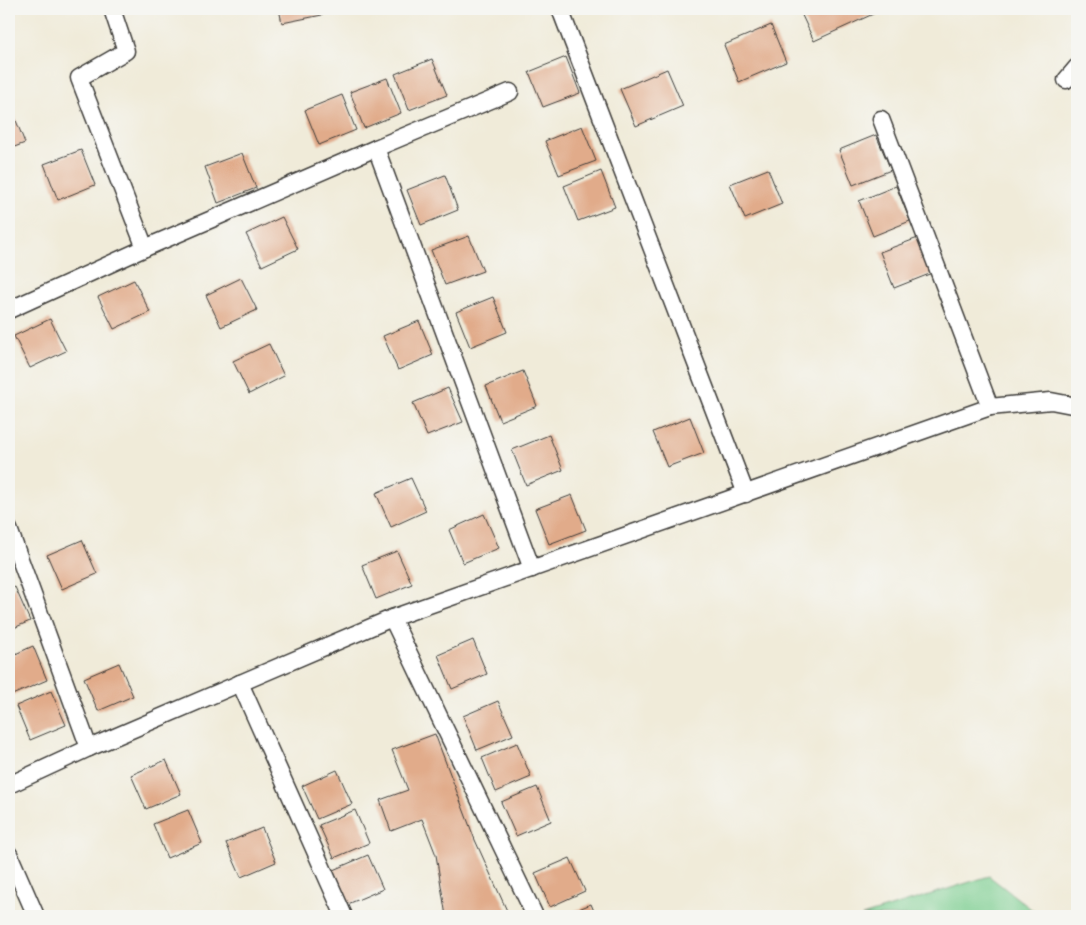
<svg xmlns="http://www.w3.org/2000/svg" width="1086" height="925" font-family="'IM FELL DW Pica',serif">
<style>
.green{fill:#7acd8f;stroke:#4b7456}
.building{fill:#e1ab8a}
.lines{fill:none;stroke-linecap:round;stroke-linejoin:round}
.street-casing{stroke:#3c3b38;stroke-width:19}
.street{stroke:#fff;stroke-width:16}
</style>
<rect width="100%" height="100%" fill="#f6f6f2"/>
<filter id="ink" filterUnits="userSpaceOnUse"><feTurbulence type="fractalNoise" baseFrequency=".02" numOctaves="2"/><feDisplacementMap in="SourceGraphic" scale="10" xChannelSelector="R" yChannelSelector="G"/><feConvolveMatrix kernelMatrix="1 2 1 2 8 2 1 2 1" color-interpolation-filters="sRGB"/></filter>
<filter id="wash" filterUnits="userSpaceOnUse"><feTurbulence type="fractalNoise" baseFrequency=".0096" numOctaves="4" result="noise"/><feDisplacementMap in="SourceGraphic" scale="20" xChannelSelector="R" yChannelSelector="G"/><feGaussianBlur stdDeviation="1.12" result="paint"/><feColorMatrix in="noise" values="0 0 0 0 0 0 0 0 0 0 0 0 0 0 0 0 0 1.4 0 .05"/><feComposite in="paint" operator="in"/></filter>
<g filter="url(#wash)">
<rect width="100%" height="100%" fill="#f0ebd9"/>
<!-- green -->
<polygon class="green" points="989,876 1040,916 862,916"/>
<g id="blocks">
<!-- building -->
<g class="building">
<polygon points="279,9 321,9 322,15 282,23"/>
<polygon points="799,9 884,9 814,41"/>
<polygon points="771,25 786,62 739,82 724,45"/>
<polygon points="566,57 580,93 543,107 529,72"/>
<polygon points="432,59 447,95 409,110 395,74"/>
<polygon points="667,69 683,106 636,126 620,89"/>
<polygon points="387,78 401,113 364,128 350,92"/>
<polygon points="342,95 356,130 319,145 305,110"/>
<polygon points="11,108 25,143 9,149 9,109"/>
<polygon points="582,126 596,161 559,175 545,141"/>
<polygon points="876,135 891,170 853,185 839,150"/>
<polygon points="81,150 95,185 58,200 44,164"/>
<polygon points="242,153 256,188 218,203 205,167"/>
<polygon points="768,169 782,204 745,219 730,184"/>
<polygon points="601,171 615,207 578,221 564,186"/>
<polygon points="445,175 458,210 421,225 407,190"/>
<polygon points="896,186 910,221 873,236 859,201"/>
<polygon points="282,217 298,249 262,266 246,234"/>
<polygon points="469,236 483,271 445,285 431,250"/>
<polygon points="918,238 932,273 894,288 880,252"/>
<polygon points="241,278 257,310 221,327 206,295"/>
<polygon points="134,280 150,312 114,329 98,297"/>
<polygon points="493,297 507,332 470,347 456,312"/>
<polygon points="50,319 66,351 30,368 14,336"/>
<polygon points="419,321 433,355 398,370 383,336"/>
<polygon points="269,344 284,376 249,394 233,361"/>
<polygon points="523,371 537,406 500,421 486,386"/>
<polygon points="448,388 463,422 427,436 413,403"/>
<polygon points="690,417 704,453 667,467 653,432"/>
<polygon points="549,435 563,470 526,485 512,450"/>
<polygon points="411,478 426,511 391,527 376,493"/>
<polygon points="572,495 586,530 549,544 535,509"/>
<polygon points="484,514 499,548 463,563 449,530"/>
<polygon points="82,540 97,574 62,589 47,555"/>
<polygon points="397,551 412,584 376,599 362,565"/>
<polygon points="15,587 30,621 9,630 9,590"/>
<polygon points="473,640 487,674 452,689 438,655"/>
<polygon points="33,646 47,680 12,695 9,687 9,657"/>
<polygon points="119,663 133,696 98,711 84,678"/>
<polygon points="51,691 66,725 30,740 16,706"/>
<polygon points="498,701 513,735 477,750 463,716"/>
<polygon points="435,734 475,840 508,913 501,916 446,916 436,855 422,819 391,831 380,800 408,790 392,750"/>
<polygon points="517,743 531,777 496,792 482,758"/>
<polygon points="166,760 181,794 146,809 131,775"/>
<polygon points="337,770 352,804 317,819 302,786"/>
<polygon points="537,787 551,821 516,836 501,802"/>
<polygon points="188,810 202,843 167,858 153,824"/>
<polygon points="355,810 369,843 334,858 319,825"/>
<polygon points="262,828 276,862 241,877 226,843"/>
<polygon points="368,855 383,889 348,904 333,870"/>
<polygon points="570,858 585,891 550,907 535,873"/>
<polygon points="591,904 596,916 562,916"/>
</g>
</g>
</g>
<g filter="url(#ink)">
<use href="#blocks" fill-opacity="0" stroke="#3c3b38" stroke-width="1"/>
<g class="lines">
<defs>
<g id="street">
<polyline points="112,9 126,51 79,78 145,248"/>
<polyline points="560,9 746,494"/>
<polyline points="1066,80 1077,67"/>
<polyline points="881,119 990,407"/>
<polyline points="376,148 510,92"/>
<polyline points="9,310 145,248 376,148 532,569"/>
<polyline points="9,529 89,748"/>
<polyline points="392,618 535,916"/>
<polyline points="240,683 344,916"/>
<polyline points="9,785 89,748 392,618 990,407 1051,401 1077,406"/>
<polyline points="9,854 36,916"/>
</g>
</defs>
<!-- street casing -->
<use href="#street" class="street-casing"/>
<!-- street -->
<use href="#street" class="street"/>
</g>
</g>
<!-- margin -->
<rect width="1086" height="925" fill="none" stroke="#f6f6f2" stroke-width="30"/>
</svg>
